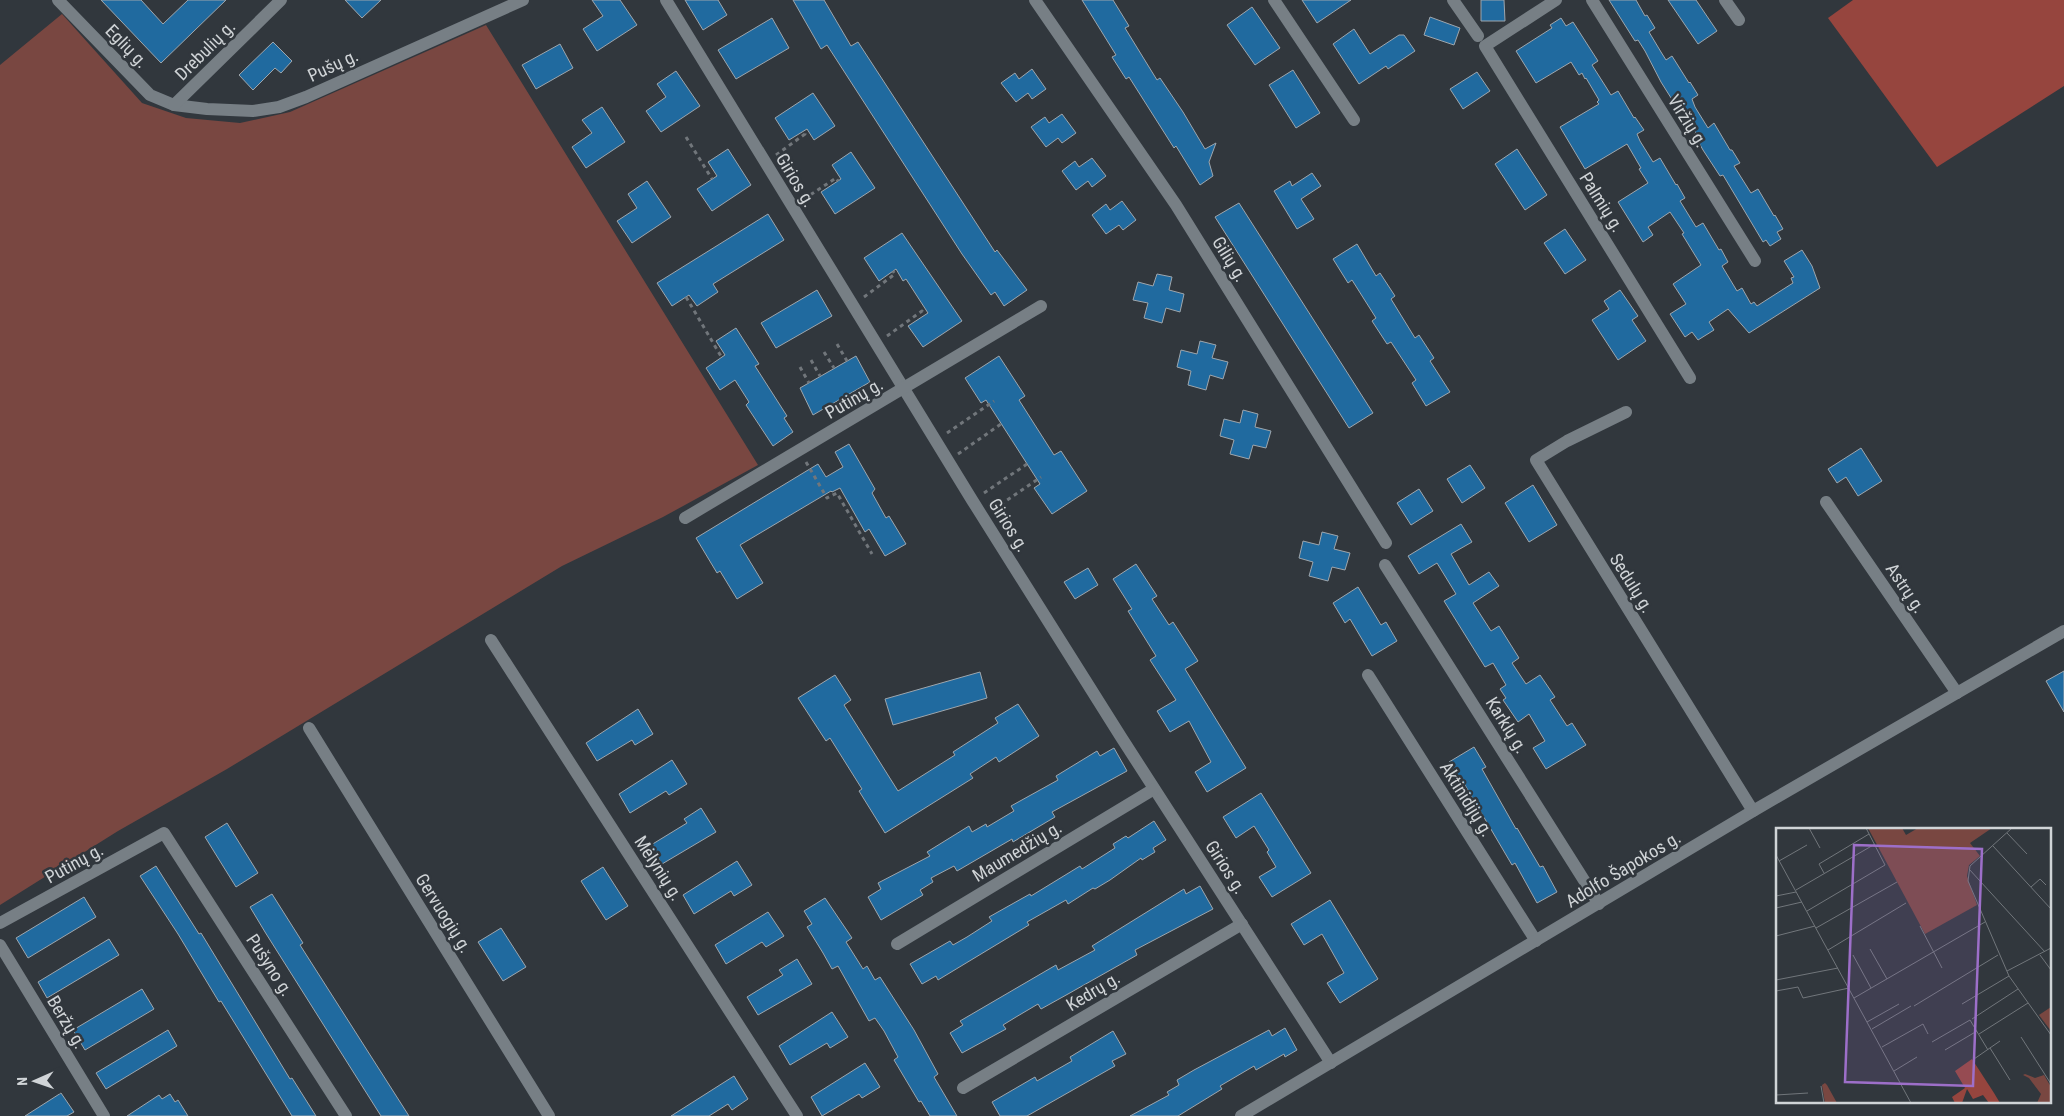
<svg xmlns="http://www.w3.org/2000/svg" width="2064" height="1116" font-family="'Roboto Condensed',sans-serif">
<style>
.green{fill:#794741}
.forest{fill:#96453e}
.building{fill:#206a9f;stroke:#9ea6ad}
.lines{fill:none;stroke-linecap:round;stroke-linejoin:round}
.path{stroke:#71767b;stroke-width:3;stroke-dasharray:4 4;stroke-linecap:butt}
.minor{stroke:#777f85;stroke-width:12}
.tertiary{stroke:#777f85;stroke-width:12}
.labels{text-anchor:middle;dominant-baseline:central;stroke-width:5;stroke-linejoin:round;paint-order:stroke}
.street-label{font-size:18px;fill:#d0d4d7;stroke:#31373d}
.inset-road{fill:none;stroke:#71767b;stroke-width:1}
.view{fill:#9d6fc9;fill-opacity:0.15;stroke:#9d6fc9;stroke-width:2.5}
.inset-edge{fill:none;stroke:#d0d4d7;stroke-width:2.5}
</style>
<rect width="100%" height="100%" fill="#31373d"/>
<!-- green -->
<polygon class="green" points="62,14 142,103 186,118 240,123 290,112 486,25 758,465 663,517 562,566 227,769 118,831 0,905 0,65"/>
<!-- forest -->
<polygon class="forest" points="1853,0 2064,0 2064,86 1937,167 1828,18"/>
<!-- building -->
<g class="building">
<polygon points="101,0 141,0 163,24 188,0 226,0 161,63"/>
<polygon points="345,0 381,0 362,18"/>
<polygon points="592,0 620,0 637,25 597,51 583,29 603,16"/>
<polygon points="685,0 718,0 727,15 703,30"/>
<polygon points="793,0 824,0 851,46 858,42 995,252 997,250 1027,290 1004,306 995,292 991,295 962,254 827,45 821,49"/>
<polygon points="1082,0 1113,0 1129,26 1125,28 1157,80 1160,78 1183,112 1205,149 1216,143 1209,162 1213,176 1200,185 1176,146 1174,148 1129,77 1126,79 1112,57 1116,55"/>
<polygon points="1302,0 1351,0 1317,23"/>
<polygon points="1481,0 1504,0 1505,21 1481,21"/>
<polygon points="1609,0 1636,0 1645,16 1647,15 1655,28 1649,32 1661,52 1666,60 1672,56 1689,83 1690,82 1698,95 1692,99 1695,107 1708,128 1714,123 1730,150 1732,150 1740,163 1734,166 1751,193 1758,189 1774,216 1775,215 1783,229 1777,232 1781,239 1770,246 1766,240 1763,242 1723,175 1720,176 1703,150 1694,134 1696,133 1680,108 1678,109 1661,82 1645,51 1638,40 1635,41"/>
<polygon points="1668,0 1696,0 1717,31 1698,44"/>
<polygon points="1252,7 1280,48 1255,65 1227,25"/>
<polygon points="1430,17 1460,28 1454,45 1424,35"/>
<polygon points="772,18 789,48 736,79 718,50"/>
<polygon points="1561,18 1566,26 1573,22 1598,61 1592,65 1606,87 1611,95 1618,91 1634,118 1635,117 1644,130 1637,134 1640,141 1653,162 1660,158 1676,185 1677,184 1685,198 1680,201 1696,227 1703,223 1719,250 1721,249 1728,262 1722,266 1737,291 1742,288 1751,304 1754,302 1757,306 1782,290 1793,283 1791,278 1794,277 1784,261 1802,250 1812,266 1820,288 1749,333 1728,309 1709,322 1714,330 1698,340 1692,332 1685,337 1670,314 1686,304 1673,284 1701,265 1682,234 1684,233 1670,212 1648,227 1653,235 1643,242 1618,202 1648,183 1639,169 1641,168 1627,144 1585,169 1560,127 1599,104 1597,102 1599,100 1586,78 1585,79 1582,73 1579,75 1571,62 1536,83 1516,51 1552,28 1550,25"/>
<polygon points="1354,29 1370,54 1399,35 1404,35 1415,51 1388,69 1386,66 1359,84 1333,44"/>
<polygon points="273,42 292,61 281,73 275,68 253,90 239,75"/>
<polygon points="560,44 573,68 536,89 522,65"/>
<polygon points="1032,69 1046,89 1032,99 1028,93 1016,102 1001,83 1015,73 1019,79"/>
<polygon points="1293,70 1320,113 1296,128 1269,85"/>
<polygon points="676,71 700,106 661,132 646,111 666,97 657,84"/>
<polygon points="1477,72 1490,91 1463,109 1450,89"/>
<polygon points="813,93 835,126 814,140 807,129 789,140 775,118"/>
<polygon points="602,107 625,142 586,168 572,147 592,133 582,120"/>
<polygon points="1062,114 1076,133 1062,143 1058,138 1046,147 1031,127 1045,117 1049,123"/>
<polygon points="728,149 751,185 712,211 697,189 717,176 708,162"/>
<polygon points="1517,149 1547,195 1525,210 1495,164"/>
<polygon points="851,152 875,188 835,214 821,192 841,179 832,165"/>
<polygon points="1092,158 1106,176 1092,187 1088,181 1076,190 1062,171 1075,161 1079,167"/>
<polygon points="1312,173 1321,186 1301,199 1314,219 1297,229 1274,191 1290,181 1292,186"/>
<polygon points="647,181 671,217 632,243 617,221 637,208 628,194"/>
<polygon points="1122,201 1136,220 1123,230 1119,225 1106,234 1092,215 1106,204 1110,210"/>
<polygon points="1239,203 1373,413 1349,428 1215,217"/>
<polygon points="768,214 784,240 713,284 718,292 697,306 689,295 672,306 657,283"/>
<polygon points="1565,229 1586,260 1565,274 1544,243"/>
<polygon points="902,233 962,321 923,347 908,326 928,313 906,279 903,281 896,269 879,281 864,258"/>
<polygon points="1357,244 1376,276 1380,273 1395,296 1391,299 1415,338 1419,335 1434,358 1430,361 1450,392 1426,406 1412,383 1416,380 1391,342 1387,344 1372,321 1376,318 1352,280 1348,283 1333,259"/>
<polygon points="1157,274 1172,277 1169,290 1184,294 1180,312 1166,308 1162,323 1144,318 1148,303 1133,300 1138,282 1153,286"/>
<polygon points="817,290 832,316 776,348 761,323"/>
<polygon points="1620,290 1638,316 1632,320 1646,341 1618,360 1592,320 1609,309 1604,301"/>
<polygon points="736,328 759,364 755,366 787,416 784,418 793,432 773,446 746,405 749,402 735,380 720,390 706,368 725,355 716,341"/>
<polygon points="1200,341 1216,345 1212,358 1228,362 1223,379 1210,375 1206,390 1188,385 1191,371 1177,367 1181,350 1197,354"/>
<polygon points="856,356 870,382 813,415 800,388"/>
<polygon points="999,356 1025,396 1019,400 1054,455 1061,451 1087,491 1052,514 1034,488 1040,484 986,400 981,403 965,378"/>
<polygon points="1243,410 1258,414 1255,427 1271,431 1266,448 1253,445 1249,459 1230,454 1234,440 1220,436 1224,419 1240,423"/>
<polygon points="849,444 875,489 872,493 886,518 889,516 906,544 885,556 869,529 865,532 840,488 832,492 831,491 740,545 763,583 737,599 720,571 717,573 696,538 818,464 826,477 843,467 835,452"/>
<polygon points="1861,448 1882,481 1858,496 1846,477 1837,483 1828,469"/>
<polygon points="1470,465 1485,488 1462,503 1447,479"/>
<polygon points="1533,485 1557,525 1529,542 1505,503"/>
<polygon points="1419,489 1433,511 1411,525 1397,503"/>
<polygon points="1461,524 1472,542 1451,554 1469,585 1489,572 1499,586 1473,603 1491,631 1499,626 1519,658 1512,663 1526,684 1540,675 1555,697 1550,700 1567,726 1572,723 1586,745 1546,769 1533,748 1545,741 1529,714 1518,722 1503,700 1506,698 1500,689 1506,685 1493,663 1485,667 1444,601 1456,594 1437,563 1419,574 1408,556"/>
<polygon points="1322,532 1338,536 1334,549 1350,553 1345,570 1332,567 1328,581 1309,576 1313,562 1299,558 1303,541 1319,545"/>
<polygon points="1136,564 1157,596 1152,599 1169,625 1173,622 1198,661 1185,669 1246,768 1207,792 1195,772 1211,762 1189,721 1170,732 1157,711 1176,700 1150,660 1156,656 1128,611 1132,609 1113,579"/>
<polygon points="1088,568 1098,585 1075,599 1064,582"/>
<polygon points="1358,587 1381,625 1386,622 1397,641 1372,656 1350,619 1345,623 1333,603"/>
<polygon points="2064,671 2064,712 2046,681"/>
<polygon points="980,672 987,698 893,725 885,699"/>
<polygon points="835,675 851,700 844,705 898,791 955,755 953,752 998,723 995,718 1018,704 1039,736 999,762 996,757 970,774 973,778 885,833 859,791 862,789 830,738 826,741 798,698"/>
<polygon points="638,709 653,734 635,745 632,740 597,761 586,743"/>
<polygon points="1474,747 1486,767 1482,769 1516,829 1517,828 1540,867 1543,866 1557,892 1537,903 1515,863 1512,865 1462,780 1460,782 1449,762"/>
<polygon points="1114,748 1127,771 1052,812 1055,817 1013,842 1012,839 957,871 954,866 931,878 933,882 920,890 923,895 881,920 868,897 881,889 878,883 930,856 927,852 969,826 972,832 986,824 987,827 1014,811 1011,806 1058,780 1056,776 1097,751 1100,756"/>
<polygon points="672,760 687,784 669,795 666,791 630,813 619,794"/>
<polygon points="1261,793 1311,873 1272,897 1259,877 1276,867 1267,852 1269,850 1254,826 1236,838 1223,817"/>
<polygon points="701,808 716,832 662,864 651,845 687,823 684,819"/>
<polygon points="1154,821 1166,840 1153,848 1155,852 1142,860 1141,858 1110,880 1095,889 1093,888 1068,904 1066,900 1027,922 1029,925 938,980 936,976 922,984 910,964 950,941 953,945 967,937 992,921 989,917 1030,894 1031,896 1080,866 1082,869 1115,848 1113,844 1126,836 1128,838"/>
<polygon points="227,823 258,873 236,887 205,837"/>
<polygon points="737,861 752,885 734,896 731,891 694,914 683,895"/>
<polygon points="156,866 199,934 201,933 290,1079 292,1078 316,1116 292,1116 221,1001 219,1002 178,934 140,876"/>
<polygon points="603,867 628,906 606,920 581,881"/>
<polygon points="1200,886 1213,909 1135,950 1137,955 1068,994 1041,1009 1038,1004 1016,1017 1003,1025 1006,1029 962,1053 950,1033 963,1025 960,1021 1056,965 1058,970 1095,950 1092,946 1184,889 1186,894"/>
<polygon points="272,894 303,943 300,945 409,1116 381,1116 265,932 250,907"/>
<polygon points="84,897 96,917 28,958 16,938"/>
<polygon points="825,898 852,938 846,942 863,969 867,966 875,980 880,977 914,1030 938,1074 934,1077 957,1116 930,1116 921,1101 919,1102 894,1060 898,1057 884,1031 875,1018 869,1021 838,966 832,969 823,953 807,927 812,924 804,911"/>
<polygon points="1330,900 1378,979 1340,1003 1327,983 1344,973 1322,934 1304,945 1291,924"/>
<polygon points="768,912 784,936 766,947 762,942 726,964 715,945"/>
<polygon points="501,928 526,967 503,981 478,942"/>
<polygon points="109,939 119,955 47,998 38,982"/>
<polygon points="797,959 812,984 758,1015 747,997 783,975 779,970"/>
<polygon points="142,989 154,1009 85,1050 73,1030"/>
<polygon points="832,1012 848,1037 830,1048 827,1043 790,1065 779,1046"/>
<polygon points="1285,1028 1297,1050 1285,1057 1284,1054 1256,1070 1254,1066 1220,1086 1222,1089 1178,1116 1130,1116 1169,1095 1167,1092 1179,1085 1177,1080 1194,1070 1269,1030 1272,1036"/>
<polygon points="168,1030 177,1046 106,1089 96,1073"/>
<polygon points="1113,1031 1126,1054 1112,1061 1115,1066 1027,1116 1000,1116 992,1102 1035,1077 1037,1081 1072,1061 1070,1057"/>
<polygon points="865,1063 880,1087 862,1098 859,1094 822,1116 811,1097"/>
<polygon points="734,1076 748,1099 732,1110 728,1104 709,1116 671,1116"/>
<polygon points="61,1093 74,1112 67,1116 25,1116"/>
<polygon points="170,1094 175,1102 178,1100 188,1116 127,1116 159,1095 162,1099"/>
</g>
<g class="lines">
<!-- path -->
<g class="path">
<polyline points="686,137 712,179"/>
<polyline points="776,155 805,134 803,131"/>
<polyline points="804,199 836,178 838,181"/>
<polyline points="686,297 722,358"/>
<polyline points="864,297 895,274 893,271"/>
<polyline points="887,336 922,311 925,315"/>
<polyline points="837,344 847,361"/>
<polyline points="824,352 834,368"/>
<polyline points="811,360 820,376"/>
<polyline points="800,367 809,383"/>
<polyline points="947,433 994,401"/>
<polyline points="958,454 1001,424"/>
<polyline points="806,462 827,498 837,493 872,554"/>
<polyline points="984,493 1027,464"/>
<polyline points="994,509 1041,477"/>
</g>
<!-- minor -->
<g class="minor">
<polyline points="58,0 150,95 174,105 207,109 253,111 279,107 306,97 523,0"/>
<polyline points="666,0 972,500 1121,737 1331,1063"/>
<polyline points="1035,0 1176,205 1386,543"/>
<polyline points="1274,0 1354,120"/>
<polyline points="1453,0 1478,36"/>
<polyline points="1556,0 1485,46 1690,378"/>
<polyline points="1592,0 1755,261"/>
<polyline points="1725,0 1739,20"/>
<polyline points="174,105 281,0"/>
<polyline points="1626,412 1567,441 1536,460 1753,811"/>
<polyline points="1826,502 1957,693"/>
<polyline points="685,518 1041,306"/>
<polyline points="1385,565 1599,904"/>
<polyline points="491,640 797,1116"/>
<polyline points="1368,675 1536,941"/>
<polyline points="309,728 549,1116"/>
<polyline points="0,923 164,833 346,1116"/>
<polyline points="897,944 1154,789"/>
<polyline points="0,945 104,1116"/>
<polyline points="963,1088 1242,924"/>
</g>
<!-- tertiary -->
<polyline class="tertiary" points="1241,1116 1753,811 2064,631"/>
</g>
<g class="labels">
<!-- street labels -->
<g class="street-label">
<text transform="translate(127 46) rotate(46)">Eglių g.</text>
<text transform="translate(205 50) rotate(-45)">Drebulių g.</text>
<text transform="translate(333 65) rotate(-25)">Pušų g.</text>
<text transform="translate(1688 121) rotate(58)">Viržių g.</text>
<text transform="translate(796 180) rotate(59)">Girios g.</text>
<text transform="translate(1602 202) rotate(58)">Palmių g.</text>
<text transform="translate(1230 259) rotate(58)">Gilių g.</text>
<text transform="translate(854 398) rotate(-30)">Putinų g.</text>
<text transform="translate(1009 525) rotate(58)">Girios g.</text>
<text transform="translate(1632 583) rotate(58)">Sedulų g.</text>
<text transform="translate(1906 588) rotate(56)">Astrų g.</text>
<text transform="translate(1507 725) rotate(58)">Karklų g.</text>
<text transform="translate(1467 799) rotate(58)">Aktinidijų g.</text>
<text transform="translate(1017 851) rotate(-31)">Maumedžių g.</text>
<text transform="translate(74 863) rotate(-29)">Putinų g.</text>
<text transform="translate(1226 867) rotate(57)">Girios g.</text>
<text transform="translate(659 868) rotate(57)">Mėlynių g.</text>
<text transform="translate(1623 869) rotate(-31)">Adolfo Šapokos g.</text>
<text transform="translate(444 913) rotate(58)">Gervuogių g.</text>
<text transform="translate(270 965) rotate(57)">Pušyno g.</text>
<text transform="translate(1093 991) rotate(-31)">Kedrų g.</text>
<text transform="translate(67 1022) rotate(59)">Beržų g.</text>
</g>
</g>
<!-- overview -->
<g transform="translate(1776 828)">
<rect width="275" height="275" fill="#31373d"/>
<path d="M 92,0 L 126,0 L 130,7 L 142,0 L 216,0 L 194,15 L 204,28 L 193,37 L 191,48 L 201,77 L 149,106 ZM 275,179 L 275,203 L 263,187 ZM 249,246 L 259,250 L 268,247 L 275,259 L 275,275 L 261,275 L 265,266 L 253,250 L 247,247 ZM 49,255 L 51,257 L 61,275 L 49,275 L 46,257 Z" fill="#794741"/>
<path d="M 196,231 L 218,265 L 224,275 L 213,275 L 207,267 L 197,271 L 191,261 L 186,275 L 179,275 L 176,269 L 189,260 L 179,243 Z" fill="#96453e"/>
<path class="inset-road" d="M 33,0 L 44,20M 236,0 L 194,38 L 192,53 L 233,148 L 275,207M 231,5 L 251,26M 217,18 L 275,81M 0,27 L 135,275M 3,33 L 31,17M 193,41 L 269,124M 48,45 L 43,36 L 93,6M 255,59 L 264,51 L 270,57M 20,62 L 99,16M 0,68 L 20,64M 0,80 L 26,74M 31,83 L 109,37 L 90,0M 144,98 L 166,140M 40,100 L 121,54M 0,108 L 39,98M 94,121 L 111,151M 52,122 L 130,75M 77,127 L 95,160M 264,127 L 275,142M 231,143 L 275,120M 0,152 L 62,140M 0,163 L 22,159 L 27,170 L 73,160M 78,170 L 209,94M 186,176 L 233,148M 138,178 L 222,127M 196,191 L 242,161M 91,194 L 123,176M 96,201 L 135,178M 203,206 L 252,175M 245,209 L 275,256M 156,214 L 194,192 L 212,222M 106,219 L 147,196 L 152,206M 214,220 L 234,252M 169,222 L 201,203M 198,231 L 224,213M 118,243 L 141,229M 45,258 L 48,275M 0,267 L 32,265"/>
<path class="view" d="M 78,17 L 206,21 L 197,258 L 69,254 Z"/>
<rect width="275" height="275" class="inset-edge"/>
</g>
<!-- north arrow -->
<g transform="translate(35 1081) rotate(268)" stroke="#31373d" stroke-width="4" paint-order="stroke">
<path d="M0-4L9 19L0 12L-9 19Z" fill="#d0d4d7"/>
<text y="-8" font-size="14" font-weight="bold" text-anchor="middle" fill="#d0d4d7">N</text>
</g>
</svg>
